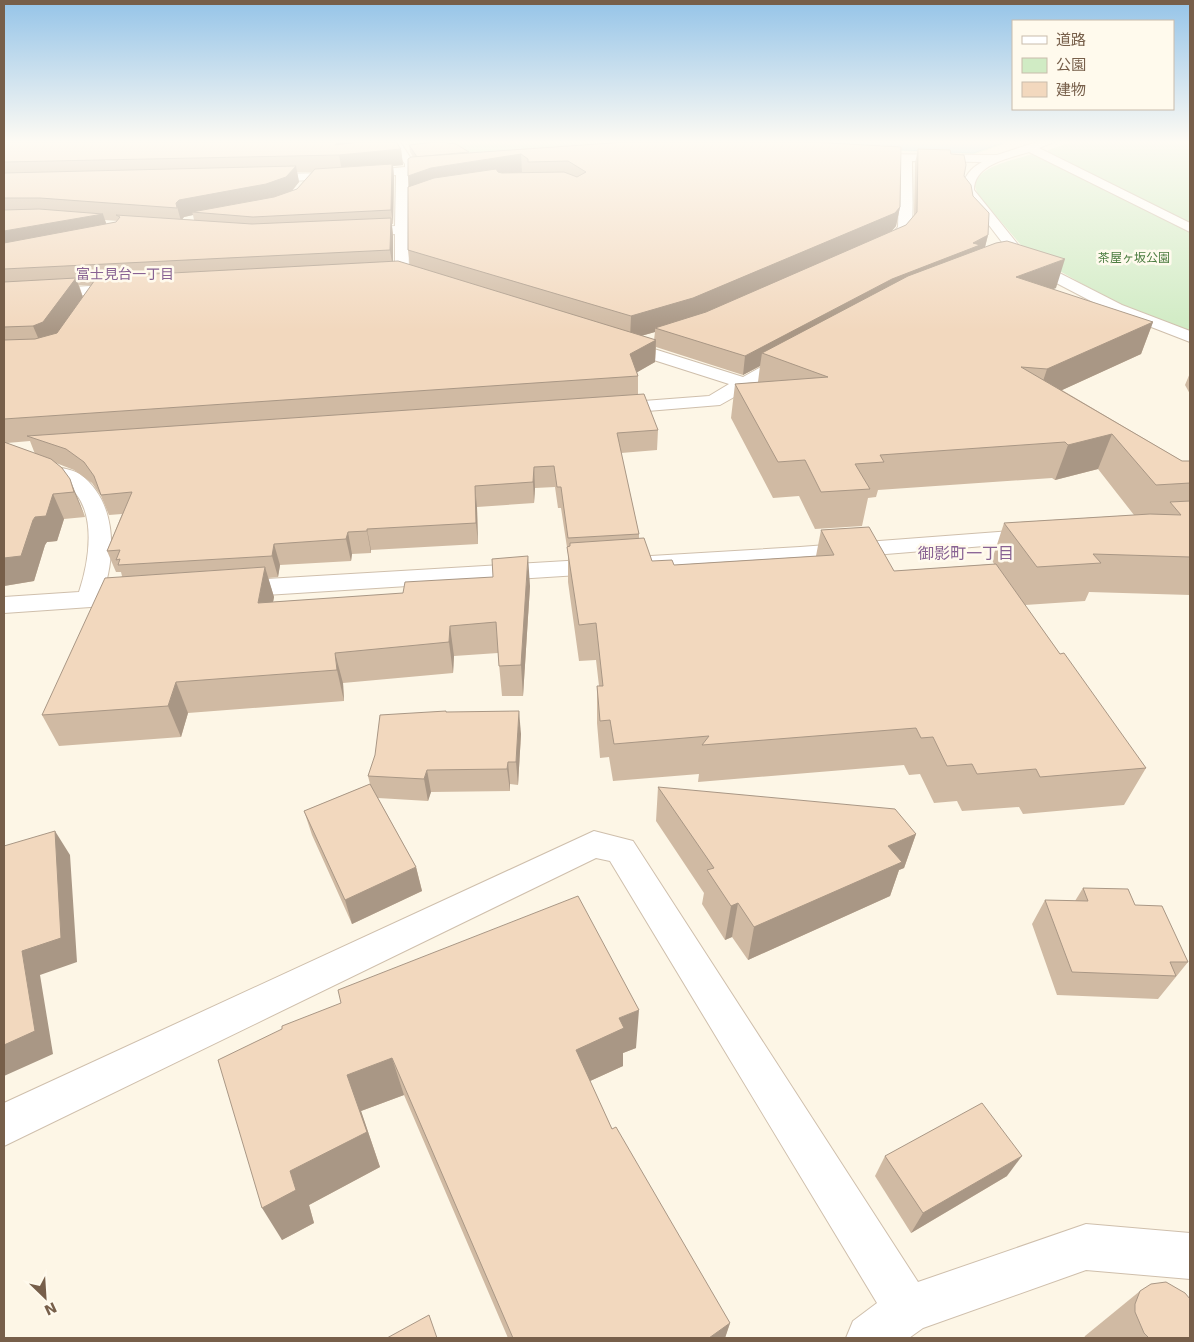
<svg xmlns="http://www.w3.org/2000/svg" width="1194" height="1342" font-family="'DejaVu Sans','Noto Sans JP',sans-serif">
<style>
.green{fill:#d0ebc4}
.water{fill:#badce7;stroke:#a0cad9}
.lines{fill:none;stroke-linecap:round;stroke-linejoin:round}
.minor-casing{stroke:#cfbfac;stroke-width:2}
.minor{fill:#fff;fill-rule:evenodd}
.wall{fill:#d0baa3;fill-rule:evenodd}
.shaded-wall{fill:#a99785}
.building{fill:#f2d8be;stroke:#a99785}
.labels{text-anchor:middle;dominant-baseline:central;stroke-width:5;stroke-linejoin:round;paint-order:stroke}
.far-park-label{font-size:12px;fill:#4d7d42;stroke:#fffaed}
.far-neighbourhood-label{font-size:14px;fill:#886293;stroke:#fffaed}
.neighbourhood-label{font-size:16px;fill:#886293;stroke:#fffaed}
</style>
<rect width="100%" height="100%" fill="#fdf6e6"/>
<!-- green -->
<g class="green">
<polygon points="405,142 1010,142 975,154 804,147 431,165"/>
<polygon points="1072,142 1190,142 1190,224 1048,152 1048,150"/>
<path d="M 1032,154 L 1037,154 L 1190,232 L 1190,333 L 1115,303 L 1027,252 L 978,195 L 974,184 C 984,164 1012,161 1032,154 Z"/>
</g>
<!-- water -->
<polygon class="water" points="772,142 1005,142 973,153 790,145"/>
<g class="lines">
<defs>
<g id="minor">
<polygon points="389,142 400,142 416,166 444,164 450,167 444,170 413,173 408,176 408,197 443,186 449,190 447,193 408,205 409,275 407,278 397,278 395,275 395,234 355,236 348,232 355,228 395,226 396,175 342,179 260,182 254,178 260,174 342,173 405,167 405,164"/>
<path d="M 1037,142 L 1054,142 L 1039,148 L 1190,223 L 1190,232 L 1029,152 C 1010,158 974,164 974,190 L 1028,257 L 1122,305 L 1190,331 L 1190,342 L 1110,311 L 1018,263 L 962,190 C 963,177 971,168 982,162 L 912,161 C 912,173 914,220 911,228 C 907,240 887,249 876,252 L 869,248 L 892,234 L 898,227 L 900,161 L 864,159 L 860,158 L 858,156 L 860,154 L 997,155 Z"/>
<polygon points="124,284 129,286 132,289 129,292 4,301 4,291"/>
<polygon points="619,338 743,377 786,353 792,352 798,353 801,357 798,361 720,405 611,414 604,412 601,408 604,404 709,396 729,384 613,347 611,343 613,339"/>
<path d="M 4,447 C 23,451 40,461 58,467 C 65,469 73,470 80,474 C 116,501 116,551 104,590 L 134,588 L 143,591 L 147,596 L 143,601 L 134,604 L 4,613 L 4,597 L 79,592 C 90,559 99,502 62,482 C 56,479 50,478 43,476 C 30,471 17,465 4,460 Z"/>
<polygon points="1037,529 1045,531 1049,536 1045,541 800,561 234,597 225,594 222,589 225,584 234,581 800,547"/>
<polygon points="594,831 633,841 918,1282 1086,1224 1190,1233 1190,1279 1086,1270 923,1328 909,1338 846,1338 853,1321 877,1303 610,861 596,858 4,1146 4,1103"/>
</g>
</defs>
<!-- minor casing -->
<use href="#minor" class="minor-casing"/>
<!-- minor -->
<use href="#minor" class="minor"/>
</g>
<!-- wall -->
<g class="wall">
<path d="M 4,142 L 355,143 L 401,149 L 403,165 L 393,166 L 394,177 L 393,224 L 392,224 L 393,236 L 393,262 L 410,265 L 408,250 L 409,187 L 413,157 L 410,152 L 409,145 L 448,144 L 469,153 L 626,142 L 900,207 L 896,226 L 891,232 L 906,225 L 914,216 L 915,163 L 918,149 L 951,154 L 964,176 L 973,196 L 988,235 L 985,247 L 1056,288 L 1052,289 L 1153,322 L 1141,354 L 1062,390 L 1182,461 L 1190,461 L 1190,595 L 1089,592 L 1085,601 L 1025,605 L 1060,654 L 1146,768 L 1124,805 L 1023,814 L 1019,807 L 962,811 L 957,801 L 934,803 L 920,774 L 909,775 L 904,765 L 698,782 L 699,774 L 613,781 L 609,757 L 600,758 L 597,723 L 597,686 L 599,686 L 596,660 L 579,661 L 568,582 L 568,554 L 561,508 L 558,508 L 555,487 L 535,488 L 534,503 L 477,507 L 478,544 L 371,550 L 371,553 L 352,554 L 351,561 L 280,565 L 278,577 L 268,578 L 274,597 L 273,602 L 530,586 L 523,696 L 502,696 L 498,653 L 454,656 L 453,673 L 343,683 L 344,701 L 188,713 L 181,737 L 59,746 L 42,715 L 122,576 L 121,572 L 116,572 L 107,551 L 122,514 L 109,515 L 101,496 L 92,483 L 74,470 L 56,463 L 62,468 L 80,504 L 85,517 L 64,519 L 57,541 L 47,542 L 45,545 L 34,581 L 4,586 ZM 297,172 L 312,172 L 297,189 L 292,191 L 299,182 ZM 193,215 L 194,220 L 182,219 L 184,217 ZM 105,220 L 118,221 L 116,222 L 106,224 ZM 79,285 L 92,285 L 83,297 ZM 655,332 L 654,340 L 641,336 ZM 656,347 L 743,375 L 760,366 L 758,382 L 735,384 L 731,418 L 773,498 L 799,496 L 815,529 L 862,526 L 868,498 L 876,497 L 878,490 L 1052,478 L 1055,480 L 1098,469 L 1134,515 L 1004,523 L 992,560 L 994,564 L 894,571 L 821,530 L 816,556 L 674,565 L 652,561 L 639,538 L 639,534 L 621,453 L 657,450 L 658,430 L 638,395 L 638,376 L 637,372 L 655,362 ZM 30,441 L 35,454 L 7,443 Z"/>
<polygon points="1190,373 1190,394 1185,385"/>
<polygon points="446,712 521,734 518,785 510,784 510,791 431,792 428,801 378,798 416,867 422,891 352,924 312,835 304,811 370,784 368,776"/>
<polygon points="658,787 916,834 904,868 899,870 890,896 748,960 732,937 725,940 702,904 704,893 656,821"/>
<polygon points="1083,888 1135,905 1188,962 1158,999 1057,995 1032,924 1045,900 1075,901"/>
<polygon points="636,1048 623,1053 623,1066 590,1081 612,1129 730,1323 725,1338 508,1338 404,1095 361,1111 380,1167 309,1205 314,1223 282,1240 218,1060"/>
<polygon points="885,1156 1007,1176 911,1233 875,1176"/>
<polygon points="1140,1291 1190,1338 1084,1338 1085,1336"/>
</g>
<!-- shaded-wall -->
<g class="shaded-wall">
<polygon points="338,142 356,142 343,155 401,149 403,165 393,166 394,177 393,224 391,210 342,171 339,155 335,145"/>
<polygon points="521,154 522,172 433,186 410,194 408,176 431,168"/>
<polygon points="296,166 299,182 290,193 269,201 192,212 193,215 184,217 181,221 176,203 179,200"/>
<polygon points="900,207 896,226 891,232 691,321 655,328 655,332 630,339 631,316"/>
<polygon points="103,214 109,232 4,251 4,231"/>
<polygon points="391,218 393,236 393,269 390,250"/>
<polygon points="988,235 984,251 762,353 760,366 743,375 745,356 892,279 973,243"/>
<polygon points="1065,259 1056,288 1008,307 1016,277"/>
<polygon points="76,278 83,298 52,343 42,347 33,326"/>
<polygon points="1153,322 1141,354 1036,402 1047,369"/>
<polygon points="656,340 655,362 629,377 630,354"/>
<polygon points="1112,434 1098,469 1055,480 1068,445"/>
<polygon points="534,467 535,488 534,503 533,482"/>
<polygon points="70,479 80,504 85,517 74,492"/>
<polygon points="475,486 477,507 478,544 476,523"/>
<polygon points="53,494 64,519 57,541 47,542 45,545 34,581 4,586 4,558"/>
<polygon points="367,529 371,550 371,553 367,531"/>
<polygon points="348,532 352,554 351,561 346,539"/>
<polygon points="274,544 280,565 278,577 272,556"/>
<polygon points="528,556 530,586 523,696 521,665"/>
<polygon points="265,567 274,597 267,633 258,603"/>
<polygon points="450,626 454,656 453,673 449,642"/>
<polygon points="335,653 343,683 344,701 337,670"/>
<polygon points="176,682 188,713 181,737 168,706"/>
<polygon points="519,711 521,734 518,785 516,762"/>
<polygon points="508,762 510,784 510,791 507,769"/>
<polygon points="427,770 431,792 428,801 424,779"/>
<polygon points="55,831 70,855 77,962 40,975 53,1054 4,1076 4,1045 22,951"/>
<polygon points="916,834 904,868 899,870 890,896 748,960 754,927 888,846"/>
<polygon points="416,867 422,891 352,924 345,900"/>
<polygon points="738,903 732,937 725,940 731,906"/>
<polygon points="639,1010 636,1048 623,1053 623,1066 577,1087 576,1050 619,1018"/>
<polygon points="392,1058 404,1095 361,1111 380,1167 309,1205 314,1223 282,1240 262,1208 290,1171 347,1075"/>
<polygon points="1022,1156 1007,1176 911,1233 923,1213"/>
<polygon points="730,1323 725,1338 709,1338"/>
</g>
<!-- building -->
<g class="building">
<polygon points="4,142 338,142 335,145 360,142 396,142 401,149 339,155 4,162"/>
<polygon points="435,142 446,142 448,144 454,143 469,152 417,157 409,145"/>
<polygon points="626,142 810,142 901,147 900,207 895,213 693,298 631,316 408,250 408,187 434,178 496,169 498,172 502,173 564,172 577,177 586,172 568,161 528,162 528,159 521,154 431,168 408,176 408,159 411,157"/>
<polygon points="918,149 950,150 951,154 964,155 966,165 964,176 971,185 973,196 989,213 988,235 973,243 980,245 892,279 745,356 655,328 706,312 906,225 917,212"/>
<polygon points="392,164 391,210 253,217 192,212 274,197 297,189 315,169"/>
<polygon points="296,166 286,177 266,184 179,200 176,203 177,208 40,198 4,198 4,173"/>
<polygon points="39,209 103,214 4,231 4,210"/>
<polygon points="116,215 252,224 391,218 390,250 4,269 4,243 116,222 120,217"/>
<polygon points="1007,241 1065,259 1016,277 1153,322 1047,369 1021,367 1182,461 1190,461 1190,483 1156,485 1112,434 1068,445 1065,442 880,455 884,462 855,464 870,489 821,492 805,460 778,462 735,384 828,377 762,353 908,276 996,243"/>
<polygon points="398,261 656,340 630,354 638,376 4,419 4,340 35,339 57,333 97,277"/>
<polygon points="76,278 43,322 33,326 4,327 4,282"/>
<polygon points="644,394 658,430 617,433 639,534 568,538 561,487 557,487 554,466 534,467 533,482 475,486 476,523 367,529 367,531 348,532 346,539 274,544 272,556 118,565 120,559 116,560 120,550 107,551 132,492 101,495 94,476 84,462 66,449 27,436"/>
<polygon points="4,442 51,459 62,468 70,479 74,492 53,494 46,516 35,517 33,520 21,556 4,558"/>
<polygon points="1190,501 1190,557 1093,554 1101,563 1037,567 1004,523 1150,514 1181,515 1170,502"/>
<polygon points="869,527 894,571 996,564 1060,654 1064,653 1146,768 1040,777 1036,769 977,774 972,764 947,766 933,737 921,738 916,728 702,745 709,736 614,744 610,720 600,721 597,686 603,686 596,623 579,625 567,547 570,546 570,543 644,538 652,561 672,560 674,565 834,555 821,530"/>
<polygon points="528,556 521,665 499,666 496,622 450,626 449,642 335,653 337,670 176,682 168,706 42,715 105,578 265,567 258,603 403,593 405,582 493,577 492,559"/>
<polygon points="446,711 446,712 519,711 516,762 508,762 507,769 427,770 424,779 368,776 375,755 380,715"/>
<polygon points="370,784 416,867 345,900 304,811"/>
<polygon points="658,787 895,809 916,834 888,846 902,862 754,927 738,903 731,906 707,870 714,868"/>
<polygon points="55,831 61,938 22,951 35,1031 4,1045 4,846"/>
<polygon points="1083,888 1128,889 1135,905 1162,906 1188,962 1170,962 1176,976 1072,972 1045,900 1088,901"/>
<polygon points="578,896 639,1010 619,1018 624,1028 576,1050 612,1129 616,1127 730,1323 709,1338 513,1338 392,1058 347,1075 367,1132 290,1171 296,1190 262,1208 218,1060 282,1029 282,1026 341,1003 338,990"/>
<polygon points="982,1103 1022,1156 923,1213 885,1156"/>
<polygon points="1166,1282 1185,1293 1190,1299 1190,1338 1149,1338 1144,1333 1135,1312 1135,1304 1140,1291 1151,1284"/>
<polygon points="429,1315 437,1338 387,1338"/>
</g>
<!-- sky -->
<linearGradient id="sky" x2="0" y2="1"><stop stop-color="#95c4e8"/><stop offset="0.43" stop-color="#fefbf4"/><stop offset="1" stop-color="#fefbf4" stop-opacity="0"/></linearGradient>
<rect width="1194" height="330" fill="url(#sky)"/>
<g class="labels">
<!-- far-park labels -->
<g class="far-park-label">
<text x="1134" y="258">茶屋ヶ坂公園</text>
</g>
<!-- far-neighbourhood labels -->
<g class="far-neighbourhood-label">
<text x="125" y="274">富士見台一丁目</text>
</g>
<!-- neighbourhood labels -->
<g class="neighbourhood-label">
<text x="966" y="553">御影町一丁目</text>
</g>
</g>
<!-- border -->
<rect width="1194" height="1342" fill="none" stroke="#775f4a" stroke-width="10"/>
<!-- legend -->
<rect x="1012" y="20" width="162" height="90" fill="#fffaed" stroke="#c9bcac"/>
<rect x="1022" y="36" width="25" height="8" fill="#ffffff" stroke="#c9bcac"/>
<text x="1056" y="45" font-size="15" fill="#775f4a">道路</text>
<rect x="1022" y="58" width="25" height="15" fill="#d0ebc4" stroke="#c9bcac"/>
<text x="1056" y="70" font-size="15" fill="#775f4a">公園</text>
<rect x="1022" y="82" width="25" height="15" fill="#f2d8be" stroke="#c9bcac"/>
<text x="1056" y="95" font-size="15" fill="#775f4a">建物</text>
<!-- north arrow -->
<g transform="translate(45 1297) rotate(155)" stroke="#fffaed" stroke-width="4" paint-order="stroke">
<path d="M0-4L9 19L0 12L-9 19Z" fill="#775f4a"/>
<text y="-8" font-size="14" font-weight="bold" text-anchor="middle" fill="#775f4a">N</text>
</g>
</svg>
